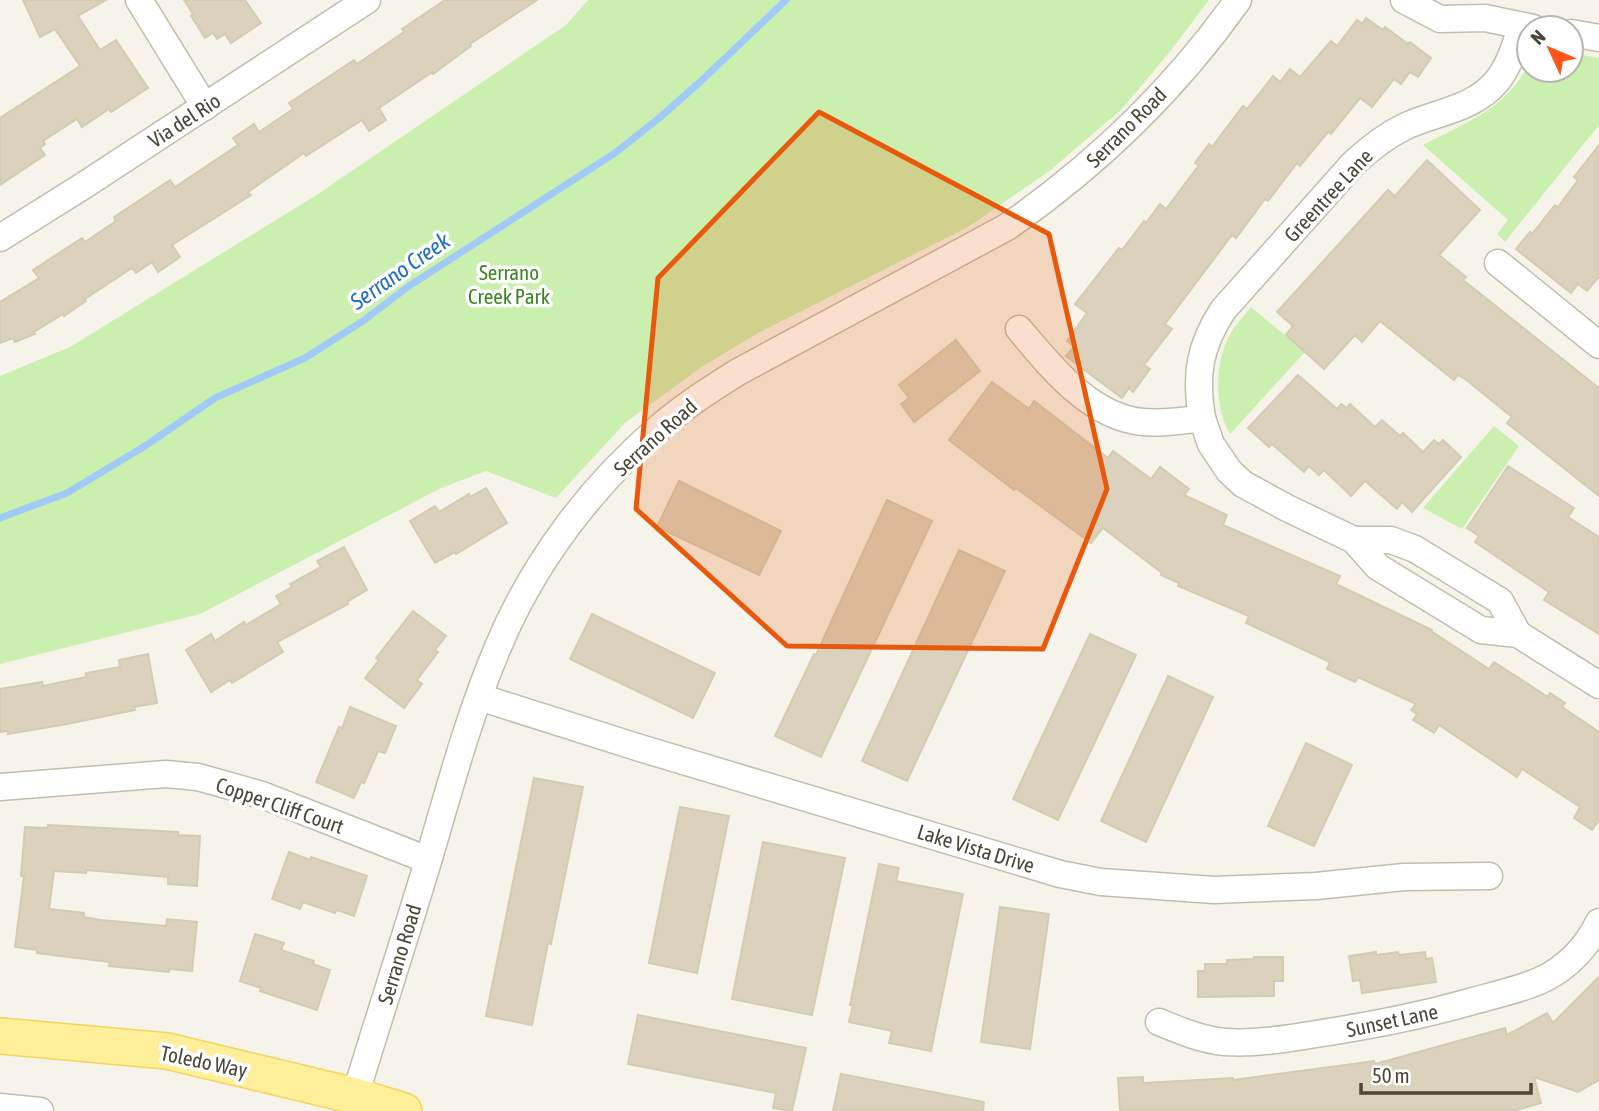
<svg xmlns="http://www.w3.org/2000/svg" width="1599" height="1111" font-family="'Asap Condensed',sans-serif">
<style>
.green{fill:#caefae}
.lines{fill:none;stroke-linecap:round;stroke-linejoin:round}
.stream{stroke:#a0cbf9;stroke-width:7}
.building{fill:#dad2bd;stroke:#d5cbb0;stroke-width:2}
.minor-casing{stroke:#c3beab;stroke-width:29}
.major-casing{stroke:#f2d65c;stroke-width:38}
.minor{stroke:#fff;stroke-width:26}
.major{stroke:#ffee9a;stroke-width:35}
.marked{fill:#e8590c;fill-opacity:0.2;stroke:#e8590c;stroke-width:5;stroke-linejoin:round}
.labels{text-anchor:middle;dominant-baseline:central;stroke-width:7;stroke-linejoin:round;paint-order:stroke}
.street-label{font-size:21px;fill:#4c4636;stroke:#fff}
.park-label{font-size:21px;fill:#3c8522;stroke:#fff}
.water-label{font-size:23px;font-style:italic;fill:#226ec5;stroke:#fff}
</style>
<rect width="100%" height="100%" fill="#f6f4ea"/>
<!-- green -->
<g class="green">
<polygon points="588,0 1209,0 1168,54 1121,110 1048,172 968,227 758,333 700,368 625,423 556,498 486,471 441,488 200,614 0,664 0,376 70,347 315,196 566,25"/>
<path d="M 1571,53 L 1599,58 L 1599,125 L 1505,242 L 1497,234 L 1508,220 L 1423,145 C 1466,122 1505,110 1529,64 L 1529,70 L 1571,70 Z"/>
<path d="M 1251,307 L 1305,352 L 1230,434 C 1214,407 1215,365 1228,338 C 1234,326 1243,317 1251,307 Z"/>
<polygon points="1494,426 1519,446 1462,529 1423,508"/>
</g>
<g class="lines">
<!-- stream -->
<polyline class="stream" points="0,518 67,493 145,446 215,398 305,358 363,321 409,286 615,153 658,119 700,82 786,0"/>
</g>
<!-- building -->
<g class="building">
<polygon points="23,0 106,0 78,16 100,50 116,40 148,88 111,112 109,109 82,127 77,119 43,141 45,144 40,148 45,155 0,185 0,118 80,66 55,29 40,37"/>
<polygon points="184,0 245,0 261,23 231,43 225,34 217,39 213,33 205,38 191,16 193,14"/>
<polygon points="445,0 537,0 470,44 471,46 433,74 431,73 379,108 386,120 369,131 362,120 306,156 304,153 248,192 251,195 172,245 180,257 158,272 152,262 136,273 132,268 85,299 86,301 64,316 63,314 34,332 35,334 15,342 13,338 0,343 0,302 39,278 33,270 82,238 85,242 116,221 114,217 170,180 175,187 238,145 233,138 254,124 259,132 293,109 289,103 354,60 357,64 404,32 402,29"/>
<polygon points="1366,18 1383,30 1385,27 1408,44 1410,42 1431,58 1418,77 1410,72 1401,84 1394,79 1372,107 1360,98 1331,134 1328,132 1300,166 1297,163 1268,201 1265,199 1236,238 1232,235 1165,324 1172,329 1144,365 1150,369 1133,392 1129,388 1122,398 1066,356 1074,346 1067,341 1087,313 1075,304 1119,248 1122,250 1144,221 1146,223 1160,204 1166,209 1199,165 1195,163 1209,144 1212,147 1243,106 1247,109 1273,76 1280,82 1290,69 1300,77 1331,41 1337,46 1357,20 1362,24"/>
<polygon points="1599,145 1599,277 1587,291 1578,284 1571,293 1516,249 1530,232 1532,234 1555,205 1558,207 1578,180 1574,177"/>
<polygon points="1427,160 1480,210 1439,255 1466,277 1463,280 1599,388 1599,496 1507,423 1512,417 1464,378 1458,375 1454,380 1380,321 1362,342 1355,335 1324,369 1286,335 1293,326 1277,312 1388,190 1395,196"/>
<polygon points="956,340 980,371 914,422 901,404 909,398 899,385"/>
<polygon points="1298,375 1337,409 1341,404 1347,408 1350,404 1375,427 1382,420 1400,436 1403,433 1423,452 1434,440 1439,444 1443,440 1461,457 1412,512 1402,502 1397,509 1365,481 1351,496 1324,470 1319,475 1309,466 1304,472 1272,444 1269,447 1248,428"/>
<polygon points="992,382 1029,409 1034,401 1108,458 1113,451 1151,479 1160,467 1189,489 1184,495 1227,515 1223,525 1340,576 1336,584 1432,630 1431,631 1489,669 1494,662 1548,697 1550,693 1565,703 1562,707 1599,732 1599,820 1592,830 1574,818 1580,807 1522,769 1517,777 1439,725 1434,733 1413,720 1417,714 1411,710 1416,704 1358,677 1355,682 1327,669 1330,662 1246,623 1249,616 1178,586 1179,583 1161,575 1162,573 1103,528 1091,543 1016,488 1014,490 949,440"/>
<polygon points="1508,466 1574,508 1568,517 1599,537 1599,634 1544,600 1549,592 1475,542 1479,536 1467,528"/>
<polygon points="679,481 781,531 759,575 657,527"/>
<polygon points="486,488 507,523 456,554 455,552 435,563 410,521 435,506 439,512 469,494 470,497"/>
<polygon points="887,500 932,521 821,757 775,736 814,654 816,655"/>
<polygon points="344,547 367,590 347,602 348,604 277,642 283,652 232,683 230,680 211,692 186,650 211,634 215,641 244,622 246,625 281,604 276,596 292,587 290,584 321,567 317,561"/>
<polygon points="959,550 1005,571 907,781 862,761"/>
<polygon points="413,611 446,636 435,650 438,652 417,680 422,684 404,708 365,678 379,660 376,658"/>
<polygon points="592,614 715,673 693,718 570,659"/>
<polygon points="1090,634 1136,655 1058,820 1013,799"/>
<polygon points="148,654 157,703 134,707 135,710 67,724 8,734 8,731 0,732 0,689 42,682 43,686 86,677 86,673 120,667 119,660"/>
<polygon points="1168,676 1213,697 1146,842 1101,821"/>
<polygon points="350,707 396,726 385,753 378,751 364,783 361,782 354,798 316,782 339,727 342,728"/>
<polygon points="1306,743 1352,765 1314,846 1268,826"/>
<polygon points="534,778 583,787 551,944 548,943 532,1025 486,1016"/>
<polygon points="680,807 729,816 697,973 649,963"/>
<polygon points="48,825 178,832 178,835 200,836 197,886 168,884 168,877 86,870 86,873 54,871 49,909 84,913 84,917 101,920 166,926 167,919 197,922 192,971 169,969 169,972 109,966 110,962 37,953 37,950 15,947 24,876 21,876 25,827 47,828"/>
<polygon points="763,842 845,858 812,1015 732,999"/>
<polygon points="289,852 310,860 311,857 367,876 354,916 337,910 335,913 303,902 300,909 272,899"/>
<polygon points="879,864 899,868 896,881 963,894 931,1051 889,1043 892,1031 849,1022 853,1005 850,1005"/>
<polygon points="1000,907 1049,914 1030,1049 981,1042"/>
<polygon points="255,934 284,943 281,950 314,961 313,964 330,970 317,1010 260,991 261,988 240,981"/>
<polygon points="1376,952 1376,955 1398,952 1399,955 1425,952 1426,959 1432,958 1436,982 1362,993 1360,980 1353,981 1349,956"/>
<polygon points="1254,957 1283,957 1283,981 1274,981 1274,996 1198,997 1198,971 1205,971 1205,964 1227,964 1227,960 1254,959"/>
<polygon points="1599,977 1599,1080 1578,1092 1534,1077 1541,1103 1513,1111 1120,1111 1118,1078 1143,1077 1143,1083 1233,1078 1233,1080 1374,1061 1375,1064 1505,1028 1507,1035 1547,1013 1553,1023"/>
<polygon points="638,1015 806,1048 792,1111 773,1108 776,1093 628,1064"/>
<polygon points="841,1074 984,1102 983,1111 833,1111"/>
</g>
<g class="lines">
<defs>
<g id="minor">
<polyline points="139,0 205,107"/>
<polyline points="1404,0 1440,19 1485,18 1533,28"/>
<polyline points="1571,33 1599,38"/>
<polyline points="0,238 83,186 367,0"/>
<polyline points="1498,263 1599,345"/>
<path d="M 1019,329 C 1051,367 1090,417 1143,422 C 1162,424 1183,421 1202,418 L 1211,444 L 1229,471 L 1243,484 L 1287,508 L 1354,540 L 1378,567 L 1481,630 L 1518,634 L 1599,685"/>
<path d="M 1202,418 C 1195,375 1199,347 1223,310 L 1353,164 C 1369,149 1385,136 1406,126 C 1437,112 1474,109 1497,81 C 1510,65 1515,45 1522,26"/>
<polyline points="1354,540 1391,540 1415,549 1500,601 1518,634"/>
<polyline points="479,697 640,748 1060,874 1101,882 1214,890 1316,886 1404,877 1489,876"/>
<polyline points="0,787 166,774 198,777 262,795 428,860"/>
<path d="M 1159,1022 C 1181,1031 1202,1040 1225,1042 C 1255,1044 1286,1039 1316,1034 C 1369,1026 1421,1016 1473,1001 C 1495,995 1518,990 1539,981 C 1566,969 1586,948 1599,922"/>
<path d="M 355,1096 C 379,1017 405,938 429,858 C 450,787 469,715 498,647 C 533,563 591,486 660,427 C 684,406 711,389 738,372 L 1007,227 C 1096,165 1175,89 1238,0"/>
<polyline points="0,1107 40,1111"/>
</g>
<polyline id="major" points="0,1036 167,1051 355,1096 404,1111"/>
</defs>
<!-- minor casing -->
<use href="#minor" class="minor-casing"/>
<!-- major casing -->
<use href="#major" class="major-casing"/>
<!-- minor -->
<use href="#minor" class="minor"/>
<!-- major -->
<use href="#major" class="major"/>
</g>
<!-- marked area -->
<path class="marked" d="M 819,112 L 1049,234 L 1107,489 L 1043,649 L 787,646 L 636,509 L 658,278 Z"/>
<g class="labels">
<!-- street labels -->
<g class="street-label">
<text transform="translate(184 120) rotate(-33)">Via del Rio</text>
<text transform="translate(1126 127) rotate(-45)">Serrano Road</text>
<text transform="translate(1328 195) rotate(-47)">Greentree Lane</text>
<text transform="translate(655 437) rotate(-42)">Serrano Road</text>
<text transform="translate(280 805) rotate(19)">Copper Cliff Court</text>
<text transform="translate(976 848) rotate(17)">Lake Vista Drive</text>
<text transform="translate(399 954) rotate(-73)">Serrano Road</text>
<text transform="translate(1392 1020) rotate(-12)">Sunset Lane</text>
<text transform="translate(204 1061) rotate(12)">Toledo Way</text>
</g>
<!-- park labels -->
<g class="park-label">
<text x="509" y="272">Serrano<tspan x="509" dy="24">Creek Park</tspan></text>
</g>
<!-- water labels -->
<g class="water-label">
<text transform="translate(400 271) rotate(-35)">Serrano Creek</text>
</g>
</g>
<!-- north arrow -->
<g transform="translate(1550 49) rotate(314)"><circle r="33" fill="#ffffff" stroke="#b7b5af" stroke-width="2"/>
<path d="M0-5L12 26L0 18L-12 26Z" fill="#ff5518"/>
<text y="-10" font-size="19" font-weight="bold" text-anchor="middle" fill="#4c4636">N</text>
</g>
<!-- scale -->
<path d="M1361 1083v10h170v-10" fill="none" stroke="#4c4636" stroke-width="3.5"/>
<text x="1372" y="1083" font-size="21" fill="#4c4636" stroke="#ffffff" stroke-width="5" paint-order="stroke">50 m</text>
</svg>
